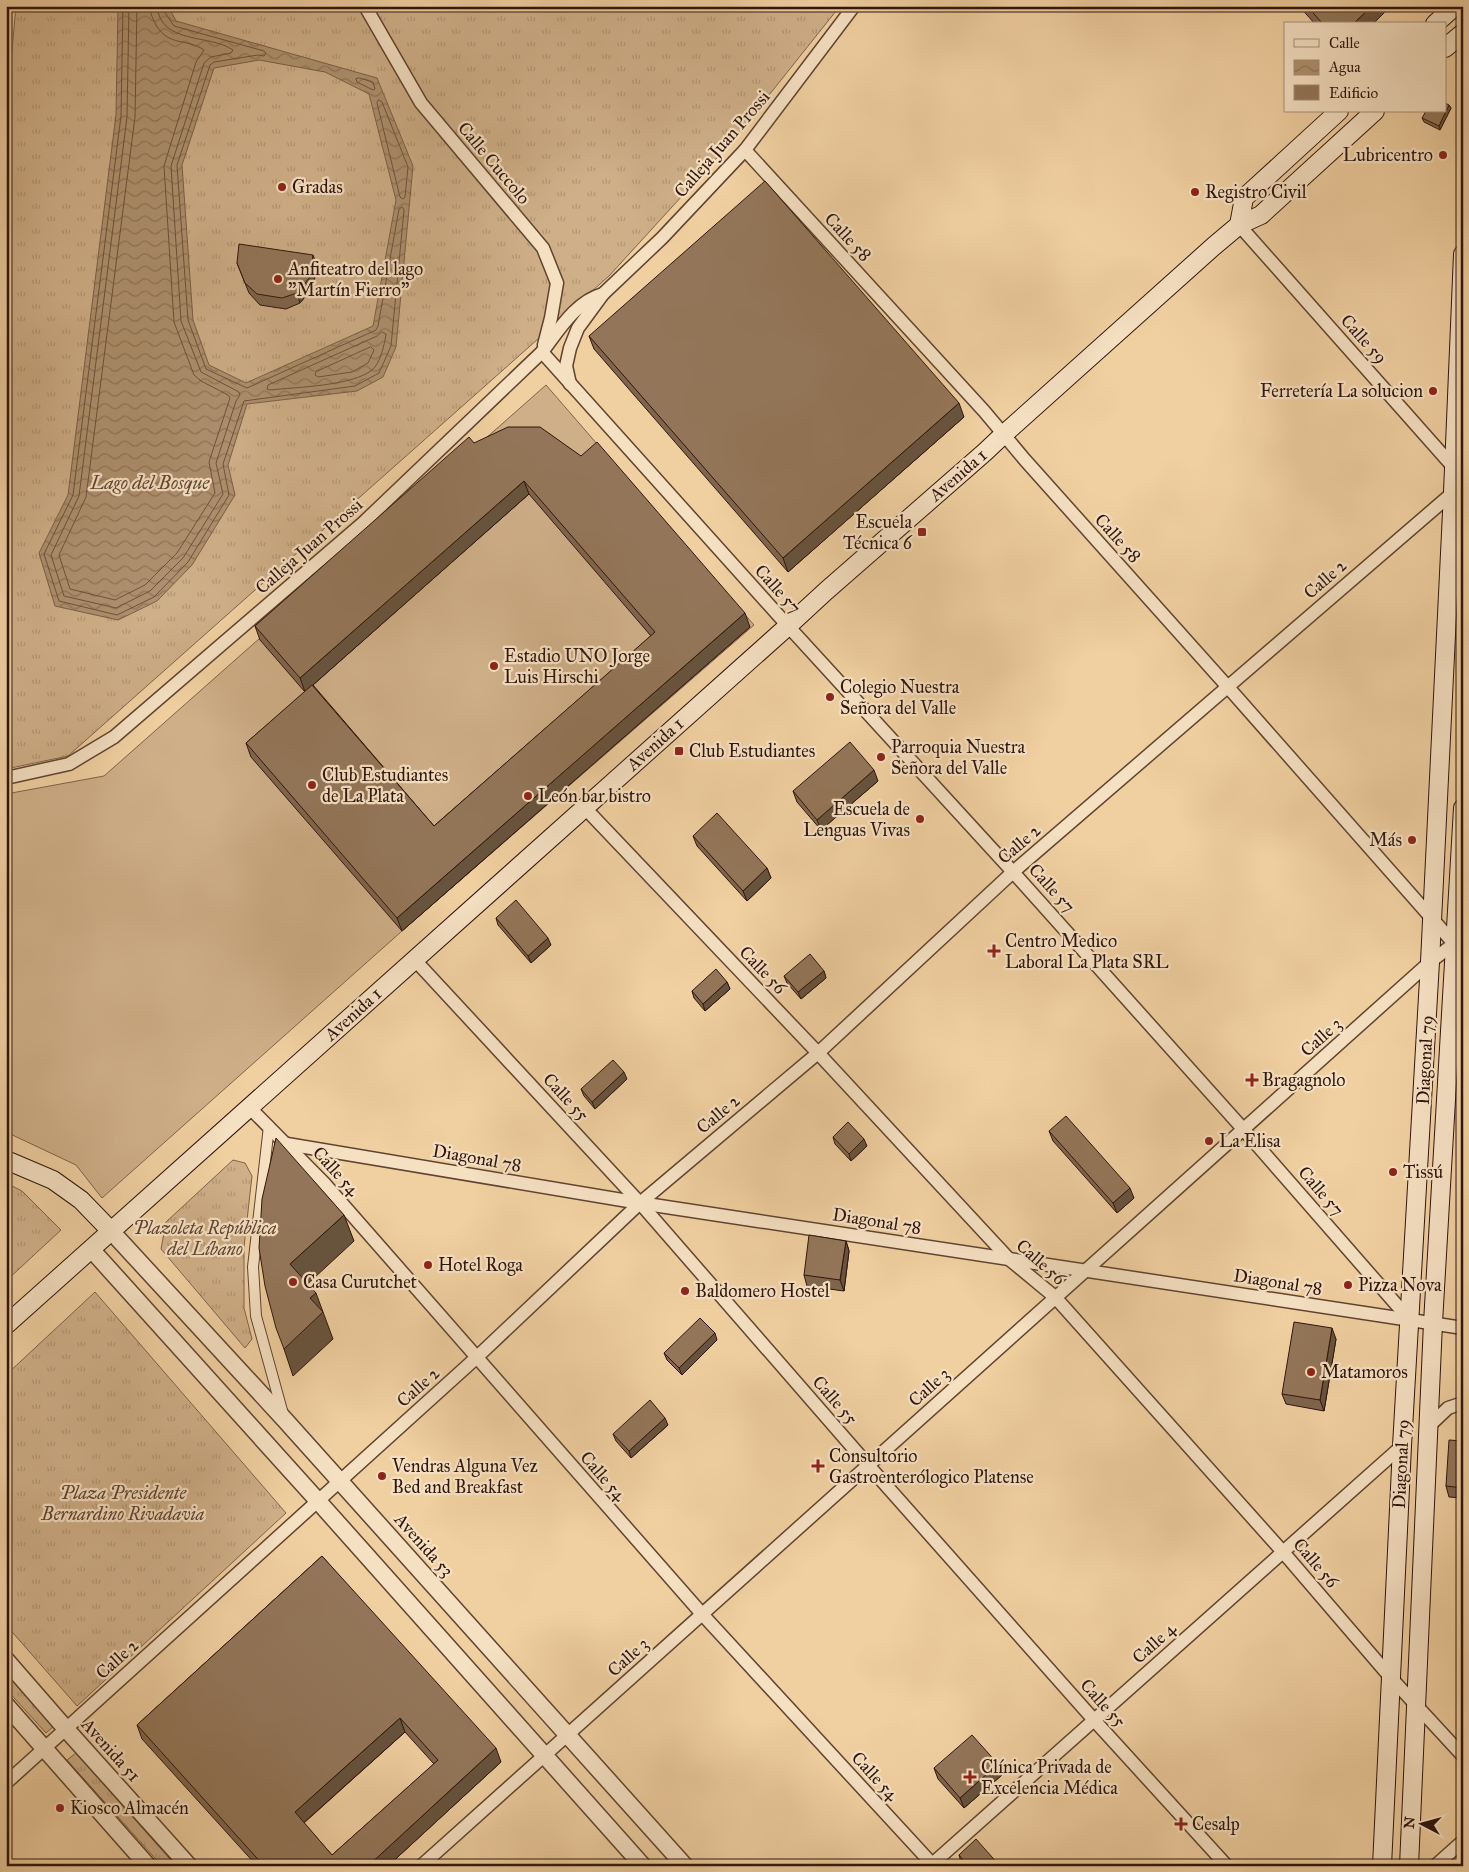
<svg xmlns="http://www.w3.org/2000/svg" width="1469" height="1872" font-family="'IM FELL Great Primer',serif">
<style>
.grass{fill:url(#grass-tufts);stroke:#7f624a}
.pitch{fill:#cfaf88;stroke:#7f624a}
.water{fill:url(#water-waves);stroke:#7b5f46;fill-rule:evenodd}
.lines{fill:none;stroke-linecap:round;stroke-linejoin:round}
.shore{stroke:#6e523c;stroke-width:1}
.pedestrian-casing{stroke:#5f4430;stroke-width:12}
.minor-casing{stroke:#5f4430;stroke-width:15}
.tertiary-casing{stroke:#5f4430;stroke-width:19}
.secondary-casing{stroke:#2f150b;stroke-width:20}
.pedestrian{stroke:#f5e0c2;stroke-width:10}
.minor{stroke:#f5e0c2;stroke-width:12}
.tertiary{stroke:#f5e0c2;stroke-width:16}
.secondary{stroke:#f5e0c2;stroke-width:18}
.wall{fill:#7e654d;stroke:#2f150b;fill-rule:evenodd}
.shaded-wall{fill:#67533e;stroke:#2f150b}
.building{fill:#937659;stroke:#2f150b;fill-rule:evenodd}
.poi-dot{fill:#8f2418;stroke:#f5e0c2;stroke-width:2}
.labels{text-anchor:middle;dominant-baseline:central;stroke-width:4.5;stroke-linejoin:round;paint-order:stroke}
.street-label{font-size:18px;fill:#2f150b;stroke:#f5e0c2}
.poi-label{font-size:18px;fill:#2f150b;stroke:#f5e0c2;text-anchor:start}
.park-label{font-size:18px;font-style:italic;fill:#5f4330;stroke:#f5e0c2}
.water-label{font-size:19px;font-style:italic;fill:#624633;stroke:#f5e0c2}
</style>
<defs>
<pattern id="grass-tufts" width="24" height="20" patternUnits="userSpaceOnUse" patternTransform="scale(1.25)"><rect width="24" height="20" fill="#cfaf88"/><path d="M3 7l-1-3M5 7V3M7 7l1-3M15 17l-1-3M17 17v-4M19 17l1-3" fill="none" stroke="#b29674"/></pattern>
<pattern id="water-waves" width="16" height="10" patternUnits="userSpaceOnUse" patternTransform="scale(1.25)"><rect width="16" height="10" fill="#ae906e"/><path d="M0 5q4-4 8 0t8 0" fill="none" stroke="#8e7459"/></pattern>
</defs>
<rect width="100%" height="100%" fill="#f0cfa1"/>
<filter id="stains"><feTurbulence type="fractalNoise" baseFrequency=".004" numOctaves="4"/><feColorMatrix values="0 0 0 0 .2 0 0 0 0 .09 0 0 0 0 .02 0 0 0 .5 -.17"/></filter>
<radialGradient id="worn" r=".72"><stop offset=".6" stop-color="#630" stop-opacity="0"/><stop offset="1" stop-color="#630" stop-opacity=".3"/></radialGradient>
<!-- grass -->
<g class="grass">
<polygon points="16,6 840,6 734,139 609,276 68,756 6,769 6,116"/>
<polygon points="233,1160 245,1163 252,1176 244,1247 244,1308 252,1339 245,1348 161,1249 166,1222"/>
<polygon points="6,1183 22,1191 61,1230 6,1281"/>
<polygon points="95,1292 286,1513 77,1706 6,1625 6,1375"/>
<polygon points="6,1672 54,1726 46,1733 6,1689"/>
<polygon points="76,1753 176,1866 162,1866 67,1760"/>
</g>
<!-- pitch -->
<polygon class="pitch" points="546,385 754,625 402,931 102,1198 76,1165 6,1132 6,794 104,776"/>
<!-- water -->
<path class="water" d="M 118,6 L 168,6 L 176,21 L 377,78 L 413,166 L 396,347 L 383,377 L 357,391 L 247,404 L 228,465 L 235,495 L 192,565 L 157,601 L 118,620 L 55,606 L 39,553 L 68,495 L 116,115 ZM 259,60 L 325,72 L 369,94 L 396,200 L 373,326 L 246,383 L 209,365 L 193,320 L 182,165 L 214,68 Z"/>
<g class="lines">
<!-- shore -->
<g class="shore">
<polyline points="123,6 121,116 73,495 44,554 59,601 117,615 154,597 188,562 229,495 223,464 244,401 355,386 379,373 391,346 404,210 402,207 399,209 378,326 376,330 247,388 206,369 188,320 177,165 210,65 214,62 258,55 264,56 266,53 264,51 174,26 164,11 164,6"/>
<path d="M 129,6 L 127,117 L 79,496 L 51,555 L 64,596 L 116,608 L 150,591 L 183,558 L 223,494 L 216,463 L 236,401 L 240,395 L 239,392 L 201,372 L 181,321 L 171,166 L 204,63 L 211,57 L 231,53 L 233,50 C 211,34 160,45 157,6"/>
<path d="M 137,6 L 135,117 L 86,497 L 59,555 L 70,589 L 115,600 L 145,585 L 177,553 L 215,493 L 209,462 L 230,398 L 228,395 L 201,381 L 194,375 L 174,322 L 164,166 L 196,62 L 204,50 C 187,38 169,47 156,25 C 153,19 150,14 150,6"/>
<polygon points="359,78 373,82 375,89 373,90 357,82 356,79"/>
<polygon points="379,100 382,102 408,167 405,197 403,199 400,197 377,103"/>
<path d="M 382,332 L 386,334 C 385,343 380,364 372,370 C 352,386 297,387 270,390 L 267,389 L 268,385 L 377,336 Z"/>
<polygon points="371,347 374,350 368,363 352,372 318,377 315,375 316,372"/>
</g>
<defs>
<polyline id="pedestrian" points="269,1126 253,1267 256,1316 283,1414"/>
<g id="minor">
<polyline points="365,6 421,103 543,248 557,283 551,318 544,345"/>
<polyline points="745,150 984,411 1025,460 1227,686 1458,948"/>
<polyline points="1239,225 1456,470"/>
<polyline points="542,352 788,626 1013,872 1244,1130 1409,1319"/>
<polyline points="570,384 566,366 570,348 578,328 603,294 662,238 745,150 854,6"/>
<path d="M 6,778 L 69,764 L 114,737 L 363,523 L 542,352 C 559,330 575,302 603,294"/>
<polyline points="584,807 818,1053 1009,1259 1055,1297 1283,1552 1392,1679 1463,1756"/>
<polyline points="414,959 640,1203 868,1465 1094,1720 1227,1866"/>
<polyline points="249,1107 324,1183 702,1614 934,1866"/>
<polyline points="287,1144 640,1203 1463,1328"/>
<polyline points="1429,1426 1448,1408 1463,1403"/>
<polyline points="6,1783 476,1358 640,1203 818,1053 1013,872 1463,484"/>
<polyline points="421,1866 1430,962 1459,940"/>
<polyline points="930,1866 1402,1446"/>
<polyline points="1435,1866 1463,1841"/>
</g>
<g id="tertiary">
<polyline points="111,1231 285,1420 685,1866"/>
<polyline points="91,1249 318,1501 643,1866"/>
<polyline points="6,1660 66,1729 189,1866"/>
<polyline points="6,1705 148,1866"/>
</g>
<g id="secondary">
<polyline points="1435,24 1455,6"/>
<polyline points="1445,48 1463,33"/>
<polyline points="1239,225 1244,198 1339,111"/>
<polyline points="6,1160 53,1180 81,1200 111,1231"/>
<polyline points="6,1325 788,626 826,591 985,452 1003,435 1214,246 1239,225 1261,215 1375,111"/>
<polyline points="1382,1866 1402,1446 1430,962 1453,492 1463,254"/>
<polyline points="1409,1866 1433,1323 1463,808"/>
</g>
</defs>
<!-- pedestrian casing -->
<use href="#pedestrian" class="pedestrian-casing"/>
<!-- minor casing -->
<use href="#minor" class="minor-casing"/>
<!-- tertiary casing -->
<use href="#tertiary" class="tertiary-casing"/>
<!-- secondary casing -->
<use href="#secondary" class="secondary-casing"/>
<!-- pedestrian -->
<use href="#pedestrian" class="pedestrian"/>
<!-- minor -->
<use href="#minor" class="minor"/>
<!-- tertiary -->
<use href="#tertiary" class="tertiary"/>
<!-- secondary -->
<use href="#secondary" class="secondary"/>
</g>
<!-- wall -->
<g class="wall">
<polygon points="1299,6 1391,6 1373,24 1315,24"/>
<polygon points="1449,105 1451,108 1440,130 1424,122 1422,118"/>
<polygon points="237,263 317,265 313,287 300,303 286,309 260,305 249,293"/>
<polygon points="589,336 964,417 788,572 594,349"/>
<path d="M 474,443 L 750,627 L 402,931 L 251,757 L 246,743 L 305,692 L 260,640 L 255,626 ZM 529,494 L 651,636 L 434,826 L 313,685 Z"/>
<polygon points="878,781 821,830 797,802 793,791"/>
<polygon points="693,836 767,868 771,878 747,901 697,846"/>
<polygon points="496,918 551,945 531,963 498,925"/>
<polygon points="824,971 826,978 801,999 787,983 784,976"/>
<polygon points="727,982 730,989 705,1011 694,998 692,991"/>
<polygon points="627,1079 595,1109 584,1096 581,1089"/>
<polygon points="1049,1131 1134,1198 1117,1213 1053,1141"/>
<polygon points="833,1137 867,1146 851,1161 835,1144"/>
<polygon points="846,1241 849,1251 844,1291 807,1286 804,1275"/>
<polygon points="1336,1339 1324,1411 1286,1404 1282,1394"/>
<polygon points="717,1340 682,1375 667,1360 664,1353"/>
<polygon points="668,1425 631,1458 616,1441 613,1434"/>
<polygon points="1463,1441 1463,1498 1449,1497 1446,1486"/>
<path d="M 322,1556 L 501,1762 L 388,1866 L 257,1866 L 142,1739 L 137,1725 ZM 405,1732 L 434,1764 L 332,1855 L 304,1823 Z"/>
<polygon points="998,1764 1002,1775 964,1808 938,1779 934,1768"/>
<polygon points="959,1855 1000,1866 962,1866"/>
</g>
<!-- shaded-wall -->
<g class="shaded-wall">
<polygon points="1372,6 1391,6 1373,24 1353,24"/>
<polygon points="1449,105 1451,108 1440,130 1439,126"/>
<polygon points="313,255 317,265 313,287 300,303 297,293"/>
<polygon points="959,403 964,417 788,572 783,558"/>
<polygon points="524,481 529,494 305,692 300,678"/>
<polygon points="745,613 750,627 402,931 397,918"/>
<polygon points="874,770 878,781 821,830 817,820"/>
<polygon points="767,868 771,878 747,901 743,891"/>
<polygon points="548,938 551,945 531,963 528,956"/>
<polygon points="824,971 826,978 801,999 798,992"/>
<polygon points="727,982 730,989 705,1011 703,1004"/>
<polygon points="624,1072 627,1079 595,1109 592,1102"/>
<polygon points="864,1139 867,1146 851,1161 849,1154"/>
<polygon points="1130,1188 1134,1198 1117,1213 1113,1203"/>
<polygon points="344,1215 354,1241 300,1291 290,1264"/>
<polygon points="846,1241 849,1251 844,1291 840,1280"/>
<polygon points="316,1293 333,1339 293,1376 284,1349 310,1298"/>
<polygon points="1332,1328 1336,1339 1324,1411 1320,1400"/>
<polygon points="715,1333 717,1340 682,1375 679,1368"/>
<polygon points="665,1418 668,1425 631,1458 629,1451"/>
<polygon points="400,1718 405,1732 300,1826 295,1812"/>
<polygon points="496,1748 501,1762 388,1866 368,1866"/>
<polygon points="998,1764 1002,1775 964,1808 960,1798"/>
</g>
<!-- building -->
<g class="building">
<polygon points="1307,6 1372,6 1353,24 1323,24"/>
<polygon points="1445,103 1449,105 1439,126 1422,118 1426,111 1445,111"/>
<polygon points="765,181 959,403 783,558 589,336"/>
<polygon points="239,244 313,255 310,277 297,293 282,298 257,294 245,283 237,263"/>
<polygon points="508,427 540,427 581,456 597,442 745,613 397,918 246,743 312,685 434,826 655,632 524,481 300,678 255,626 469,437 474,443"/>
<polygon points="850,742 874,770 817,820 793,791"/>
<polygon points="717,813 767,868 743,891 693,836"/>
<polygon points="516,900 548,938 528,956 496,918"/>
<polygon points="810,954 824,971 798,992 784,976"/>
<polygon points="716,969 727,982 703,1004 692,991"/>
<polygon points="613,1060 624,1072 592,1102 581,1089"/>
<polygon points="1066,1116 1130,1188 1113,1203 1049,1131"/>
<polygon points="848,1122 864,1139 849,1154 833,1137"/>
<polygon points="276,1138 344,1215 290,1264 316,1293 310,1298 323,1312 284,1349 276,1328 265,1286 259,1248 262,1199"/>
<polygon points="809,1235 846,1241 840,1280 804,1275"/>
<polygon points="700,1318 715,1333 679,1368 664,1353"/>
<polygon points="1294,1322 1332,1328 1320,1400 1282,1394"/>
<polygon points="650,1400 665,1418 629,1451 613,1434"/>
<polygon points="1449,1440 1463,1441 1463,1488 1446,1486"/>
<path d="M 322,1556 L 496,1748 L 368,1866 L 264,1866 L 137,1725 ZM 400,1718 L 438,1760 L 332,1855 L 295,1812 Z"/>
<polygon points="972,1735 998,1764 960,1798 934,1768"/>
<polygon points="976,1839 1000,1866 968,1866 959,1855"/>
</g>
<!-- markers -->
<g class="poi-dot">
<circle cx="1443" cy="155" r="5"/>
<circle cx="282" cy="187" r="5"/>
<circle cx="1195" cy="192" r="5"/>
<circle cx="278" cy="279" r="5"/>
<circle cx="1433" cy="391" r="5"/>
<rect x="917" y="527" width="10" height="10" rx="2.5"/>
<circle cx="494" cy="666" r="5"/>
<circle cx="830" cy="697" r="5"/>
<rect x="674" y="746" width="10" height="10" rx="2.5"/>
<circle cx="881" cy="757" r="5"/>
<circle cx="312" cy="785" r="5"/>
<circle cx="528" cy="796" r="5"/>
<circle cx="920" cy="819" r="5"/>
<circle cx="1412" cy="840" r="5"/>
<path d="M991.5 943.5h5v5h5v5h-5v5h-5v-5h-5v-5h5z"/>
<path d="M1249.5 1072.5h5v5h5v5h-5v5h-5v-5h-5v-5h5z"/>
<circle cx="1209" cy="1141" r="5"/>
<circle cx="1393" cy="1172" r="5"/>
<circle cx="428" cy="1265" r="5"/>
<circle cx="293" cy="1282" r="5"/>
<circle cx="1348" cy="1285" r="5"/>
<circle cx="685" cy="1291" r="5"/>
<circle cx="1311" cy="1372" r="5"/>
<path d="M815.5 1458.5h5v5h5v5h-5v5h-5v-5h-5v-5h5z"/>
<circle cx="382" cy="1476" r="5"/>
<path d="M967.5 1769.5h5v5h5v5h-5v5h-5v-5h-5v-5h5z"/>
<circle cx="60" cy="1808" r="5"/>
<path d="M1178.5 1816.5h5v5h5v5h-5v5h-5v-5h-5v-5h5z"/>
</g>
<g class="labels">
<!-- street labels -->
<g class="street-label">
<text transform="translate(722 144) rotate(-49)">Calleja Juan Prossi</text>
<text transform="translate(494 163) rotate(50)">Calle Cuccolo</text>
<text transform="translate(848 237) rotate(47)">Calle 58</text>
<text transform="translate(1364 339) rotate(48)">Calle 59</text>
<text transform="translate(958 475) rotate(-41)">Avenida 1</text>
<text transform="translate(1118 538) rotate(48)">Calle 58</text>
<text transform="translate(309 546) rotate(-41)">Calleja Juan Prossi</text>
<text transform="translate(1325 579) rotate(-41)">Calle 2</text>
<text transform="translate(778 589) rotate(48)">Calle 57</text>
<text transform="translate(655 744) rotate(-42)">Avenida 1</text>
<text transform="translate(1019 844) rotate(-41)">Calle 2</text>
<text transform="translate(1052 888) rotate(48)">Calle 57</text>
<text transform="translate(763 970) rotate(46)">Calle 56</text>
<text transform="translate(353 1014) rotate(-42)">Avenida 1</text>
<text transform="translate(1321 1037) rotate(-42)">Calle 3</text>
<text transform="translate(1425 1060) rotate(-87)">Diagonal 79</text>
<text transform="translate(566 1097) rotate(47)">Calle 55</text>
<text transform="translate(718 1114) rotate(-40)">Calle 2</text>
<text transform="translate(477 1158) rotate(10)">Diagonal 78</text>
<text transform="translate(336 1171) rotate(48)">Calle 54</text>
<text transform="translate(1321 1191) rotate(49)">Calle 57</text>
<text transform="translate(877 1221) rotate(9)">Diagonal 78</text>
<text transform="translate(1041 1262) rotate(41)">Calle 56</text>
<text transform="translate(1278 1282) rotate(9)">Diagonal 78</text>
<text transform="translate(418 1387) rotate(-42)">Calle 2</text>
<text transform="translate(929 1387) rotate(-42)">Calle 3</text>
<text transform="translate(835 1400) rotate(49)">Calle 55</text>
<text transform="translate(1401 1464) rotate(-87)">Diagonal 79</text>
<text transform="translate(603 1476) rotate(49)">Calle 54</text>
<text transform="translate(424 1545) rotate(48)">Avenida 53</text>
<text transform="translate(1316 1563) rotate(49)">Calle 56</text>
<text transform="translate(1154 1643) rotate(-42)">Calle 4</text>
<text transform="translate(628 1657) rotate(-42)">Calle 3</text>
<text transform="translate(117 1659) rotate(-42)">Calle 2</text>
<text transform="translate(1103 1703) rotate(48)">Calle 55</text>
<text transform="translate(111 1750) rotate(48)">Avenida 51</text>
<text transform="translate(875 1776) rotate(47)">Calle 54</text>
</g>
<!-- poi labels -->
<g class="poi-label">
<text x="1433" y="155" text-anchor="end">Lubricentro</text>
<text x="292" y="187">Gradas</text>
<text x="1205" y="192">Registro Civil</text>
<text x="288" y="269">Anfiteatro del lago<tspan x="288" dy="21">"Martín Fierro"</tspan></text>
<text x="1423" y="391" text-anchor="end">Ferretería La solucion</text>
<text x="912" y="522" text-anchor="end">Escuela<tspan x="912" dy="21">Técnica 6</tspan></text>
<text x="504" y="656">Estadio UNO Jorge<tspan x="504" dy="21">Luis Hirschi</tspan></text>
<text x="840" y="687">Colegio Nuestra<tspan x="840" dy="21">Señora del Valle</tspan></text>
<text x="891" y="747">Parroquia Nuestra<tspan x="891" dy="21">Señora del Valle</tspan></text>
<text x="689" y="751">Club Estudiantes</text>
<text x="322" y="775">Club Estudiantes<tspan x="322" dy="21">de La Plata</tspan></text>
<text x="538" y="796">León bar bistro</text>
<text x="910" y="809" text-anchor="end">Escuela de<tspan x="910" dy="21">Lenguas Vivas</tspan></text>
<text x="1402" y="840" text-anchor="end">Más</text>
<text x="1005" y="941">Centro Medico<tspan x="1005" dy="21">Laboral La Plata SRL</tspan></text>
<text x="1262" y="1080">Bragagnolo</text>
<text x="1219" y="1141">La Elisa</text>
<text x="1403" y="1172">Tissú</text>
<text x="438" y="1265">Hotel Roga</text>
<text x="303" y="1282">Casa Curutchet</text>
<text x="1358" y="1285">Pizza Nova</text>
<text x="695" y="1291">Baldomero Hostel</text>
<text x="1321" y="1372">Matamoros</text>
<text x="829" y="1456">Consultorio<tspan x="829" dy="21">Gastroenterólogico Platense</tspan></text>
<text x="392" y="1466">Vendras Alguna Vez<tspan x="392" dy="21">Bed and Breakfast</tspan></text>
<text x="981" y="1767">Clínica Privada de<tspan x="981" dy="21">Excelencia Médica</tspan></text>
<text x="70" y="1808">Kiosco Almacén</text>
<text x="1192" y="1824">Cesalp</text>
</g>
<!-- park labels -->
<g class="park-label">
<text x="205" y="1228">Plazoleta República<tspan x="205" dy="21">del Líbano</tspan></text>
<text x="123" y="1493">Plaza Presidente<tspan x="123" dy="21">Bernardino Rivadavia</tspan></text>
</g>
<!-- water labels -->
<g class="water-label">
<text x="150" y="482">Lago del Bosque</text>
</g>
</g>
<!-- margin -->
<rect width="1469" height="1872" fill="none" stroke="#f0cfa1" stroke-width="25"/>
<rect x="8" y="8" width="1454" height="1857" fill="none" stroke="#2f150b" stroke-width="2.5"/>
<rect x="12" y="12" width="1444" height="1847" fill="none" stroke="#2f150b"/>
<!-- legend -->
<rect x="1284" y="22" width="162" height="90" fill="#f5e0c2" stroke="#a68f79"/>
<rect x="1294" y="39" width="25" height="8" fill="#f5e0c2" stroke="#a68f79"/>
<text x="1329" y="48" font-size="15" fill="#2f150b">Calle</text>
<rect x="1294" y="60" width="25" height="15" fill="url(#water-waves)" stroke="#a68f79"/>
<text x="1329" y="72" font-size="15" fill="#2f150b">Agua</text>
<rect x="1294" y="85" width="25" height="15" fill="#937659" stroke="#a68f79"/>
<text x="1329" y="98" font-size="15" fill="#2f150b">Edificio</text>
<!-- north arrow -->
<g transform="translate(1422 1824) rotate(276)" stroke="#f5e0c2" stroke-width="4" paint-order="stroke">
<path d="M0-4L9 19L0 12L-9 19Z" fill="#2f150b"/>
<text y="-8" font-size="14" font-weight="bold" text-anchor="middle" fill="#2f150b">N</text>
</g>
<rect width="100%" height="100%" filter="url(#stains)"/>
<rect width="100%" height="100%" fill="url(#worn)"/>
</svg>
